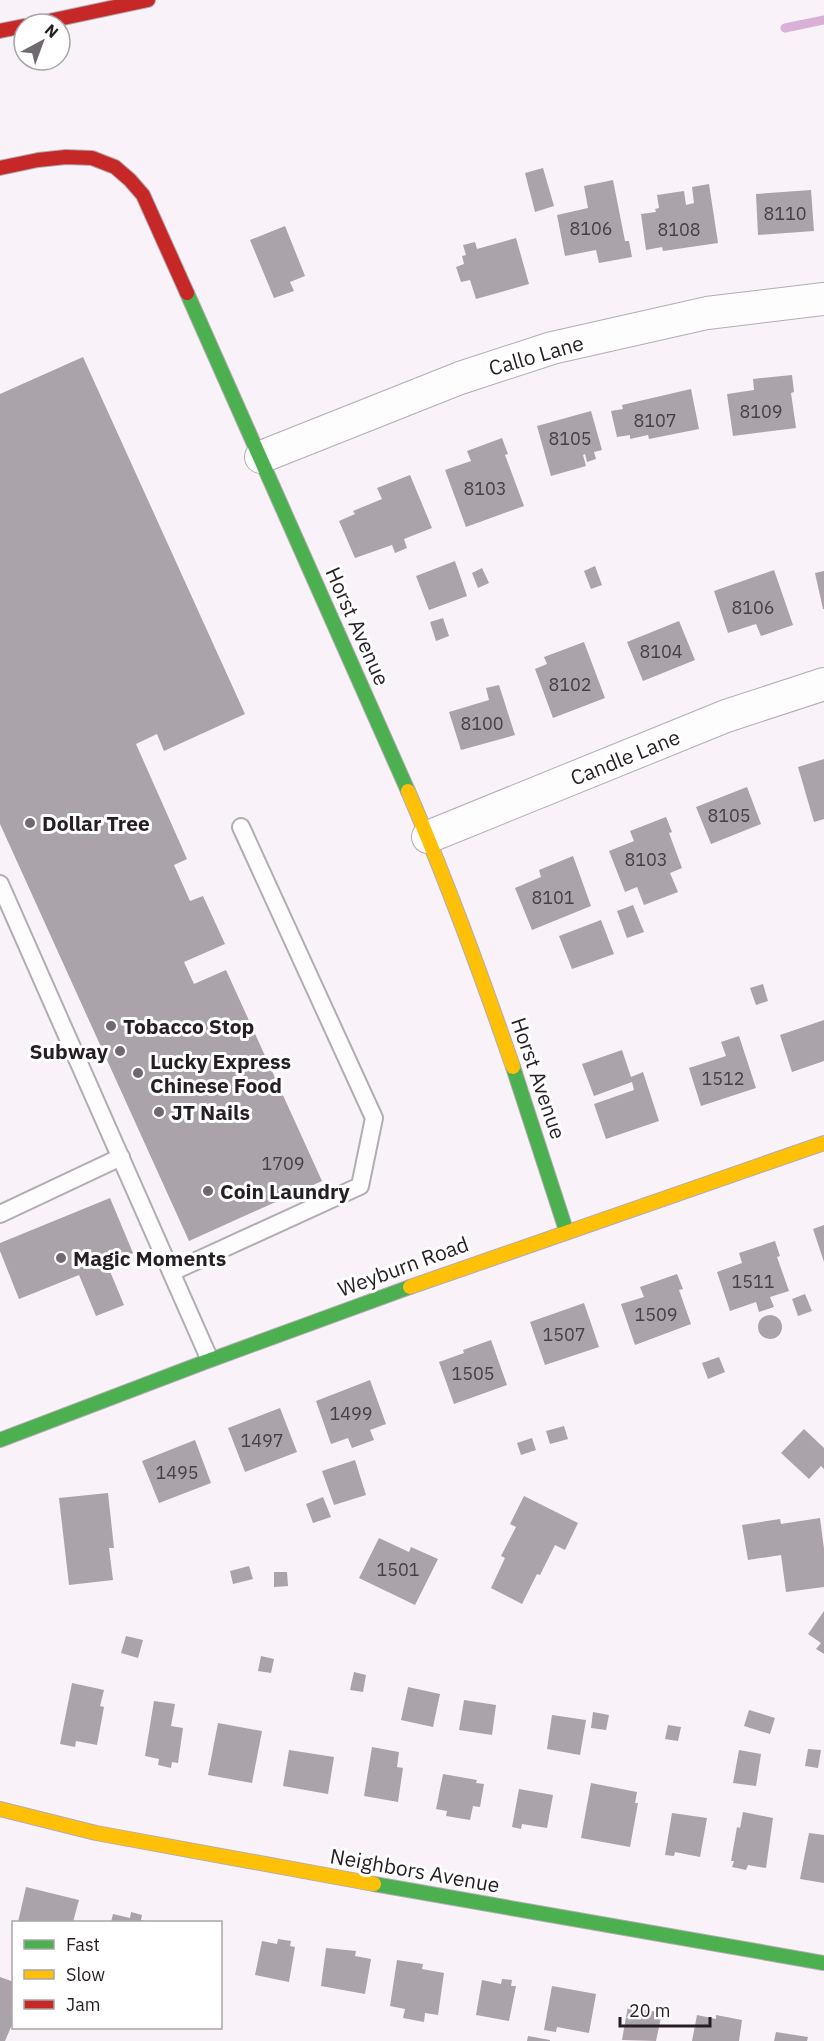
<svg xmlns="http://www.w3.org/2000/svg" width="824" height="2041" font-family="'IBM Plex Sans',sans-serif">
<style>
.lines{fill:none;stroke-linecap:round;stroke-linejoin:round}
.stream{stroke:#dab0d7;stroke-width:9}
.building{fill:#aaa3a9}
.lane-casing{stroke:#b3acb2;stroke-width:20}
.street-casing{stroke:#b3acb2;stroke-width:34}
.fast-casing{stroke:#b3acb2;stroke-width:16}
.slow-casing{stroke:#b3acb2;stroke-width:16}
.jam-casing{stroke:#b3acb2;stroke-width:16}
.lane{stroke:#fefdfe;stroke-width:16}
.street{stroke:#fefdfe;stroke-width:32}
.fast{stroke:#4caf50;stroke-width:14}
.slow{stroke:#ffc107;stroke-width:14}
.jam{stroke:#c62828;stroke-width:14}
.poi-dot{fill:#70696f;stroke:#fff;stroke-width:2}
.labels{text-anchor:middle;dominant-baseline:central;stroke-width:6;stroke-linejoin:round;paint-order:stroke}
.number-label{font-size:18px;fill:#464045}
.street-label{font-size:21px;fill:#251f24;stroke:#fff}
.poi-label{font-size:21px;font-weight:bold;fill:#251f24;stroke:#fff;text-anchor:start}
</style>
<rect width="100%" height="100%" fill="#faf2f9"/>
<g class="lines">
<!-- stream -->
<polyline class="stream" points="785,28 824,20"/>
</g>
<!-- building -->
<g class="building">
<polygon points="543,168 554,206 535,212 525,173"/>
<polygon points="613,180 625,241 629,241 632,257 599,263 596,250 565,256 557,215 588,208 584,186"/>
<polygon points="709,184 718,243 663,251 662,247 646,250 641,214 656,212 655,209 659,208 657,195 684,191 686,205 694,203 692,187"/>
<polygon points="811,190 814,231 758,235 756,194"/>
<polygon points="285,226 305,276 290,282 294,291 274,298 250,240"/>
<polygon points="516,238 529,284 476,299 470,280 461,282 456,267 464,264 462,256 466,255 463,245 475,242 477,249"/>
<polygon points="83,357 245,714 164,751 157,734 136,744 187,859 174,865 190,901 203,896 225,944 184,962 194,984 226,970 322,1181 189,1241 0,824 0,394"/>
<polygon points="792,375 794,392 791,393 796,428 733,436 727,394 754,390 753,379"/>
<polygon points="691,389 699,429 649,439 648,435 630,439 630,435 617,437 611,411 623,409 622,405"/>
<polygon points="591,411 602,450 594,452 596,459 587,462 585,454 583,455 586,466 551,476 537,426"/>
<polygon points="502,438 508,454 505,455 524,506 466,527 445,470 471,461 467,451"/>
<polygon points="410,475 432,528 404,539 407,548 395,553 392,545 355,558 339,521 355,514 353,511 382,499 377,488"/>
<polygon points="455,561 467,596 429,610 416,576"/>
<polygon points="595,566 602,585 591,589 584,571"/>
<polygon points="482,568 489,583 478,588 472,573"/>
<polygon points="774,570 793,625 761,636 756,624 728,633 714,591"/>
<polygon points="824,571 824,609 823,609 815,573"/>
<polygon points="443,618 449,636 436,641 430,622"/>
<polygon points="679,621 695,660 643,681 627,642"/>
<polygon points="584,642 605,698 553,718 535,669 547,664 544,657"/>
<polygon points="499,685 515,735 461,750 449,712 489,700 486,688"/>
<polygon points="824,759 824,819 814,822 798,767"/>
<polygon points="747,787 761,824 711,844 696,807"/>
<polygon points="666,817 672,832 669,833 682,868 670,873 678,892 644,905 637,887 625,892 609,851 634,841 630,831"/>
<polygon points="573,856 591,906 532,930 515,888 541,877 539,870"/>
<polygon points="633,905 644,932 627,938 617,911"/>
<polygon points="601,920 614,954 572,969 559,936"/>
<polygon points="763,984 768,1001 756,1005 750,988"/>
<polygon points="824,1020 824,1061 792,1072 780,1035"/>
<polygon points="739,1036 756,1088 701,1106 689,1068 726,1056 721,1042"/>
<polygon points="622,1050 631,1077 643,1072 659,1121 606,1139 594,1104 634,1090 632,1082 594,1096 582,1064"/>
<polygon points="110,1198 133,1253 107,1264 124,1305 96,1316 79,1275 19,1299 0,1251 0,1243"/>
<polygon points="824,1225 824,1262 813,1229"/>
<polygon points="775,1241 780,1256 777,1257 789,1291 770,1297 774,1307 759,1312 756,1302 730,1311 717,1272 742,1263 739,1253"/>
<polygon points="677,1274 683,1289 679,1290 691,1324 635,1345 621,1304 644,1297 640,1287"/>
<polygon points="805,1294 812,1311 798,1316 792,1299"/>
<polygon points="584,1303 599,1347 545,1365 530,1322"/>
<circle cx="770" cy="1327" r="12"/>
<polygon points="491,1340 507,1385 454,1404 439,1362 464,1353 463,1350"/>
<polygon points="719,1357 725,1372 708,1379 702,1363"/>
<polygon points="370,1380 386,1424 370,1430 374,1440 352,1448 348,1438 331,1444 316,1401"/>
<polygon points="280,1408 297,1452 245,1472 228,1428"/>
<polygon points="564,1426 568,1439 550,1444 546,1431"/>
<polygon points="804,1429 824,1448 824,1469 821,1466 809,1479 781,1453"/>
<polygon points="532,1438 536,1450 521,1455 517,1443"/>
<polygon points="195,1440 211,1483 159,1503 142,1461"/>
<polygon points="355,1460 366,1495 334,1505 322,1471"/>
<polygon points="108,1493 114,1548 109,1548 113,1580 69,1585 59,1498"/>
<polygon points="524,1496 578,1523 565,1550 555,1545 540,1575 537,1574 522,1604 491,1588 505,1558 501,1556 516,1527 510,1524"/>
<polygon points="323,1497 331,1517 313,1523 306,1504"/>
<polygon points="820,1518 824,1549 824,1587 786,1592 781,1555 748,1560 742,1525 780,1519 781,1524"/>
<polygon points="379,1538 409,1552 411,1547 438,1559 415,1605 359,1578"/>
<polygon points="249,1566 253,1579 233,1584 230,1571"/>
<polygon points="274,1572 287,1572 288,1586 274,1587"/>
<polygon points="824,1611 824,1654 816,1649 821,1643 808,1634"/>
<polygon points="126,1636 143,1640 138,1658 121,1653"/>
<polygon points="261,1656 274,1659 271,1673 258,1671"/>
<polygon points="354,1672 366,1675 363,1692 350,1690"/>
<polygon points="72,1683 104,1690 100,1706 104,1707 97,1745 76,1741 75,1747 60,1744"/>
<polygon points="408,1687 440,1694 433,1727 401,1720"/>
<polygon points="464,1700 496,1705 492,1735 459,1730"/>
<polygon points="154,1701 175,1704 171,1726 183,1728 178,1763 172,1762 171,1768 158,1765 159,1759 145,1756"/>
<polygon points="749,1710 775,1718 770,1734 744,1726"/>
<polygon points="593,1712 609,1715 606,1730 591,1728"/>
<polygon points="552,1715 586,1720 580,1755 547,1749"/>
<polygon points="218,1723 262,1731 252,1783 208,1775"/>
<polygon points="668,1725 681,1727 678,1741 665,1739"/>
<polygon points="372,1747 399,1752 397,1767 403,1768 398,1802 364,1796"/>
<polygon points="808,1749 821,1750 818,1768 805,1766"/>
<polygon points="289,1750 334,1757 328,1794 283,1786"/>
<polygon points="739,1750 761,1754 756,1786 733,1783"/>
<polygon points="443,1774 477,1780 476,1783 484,1784 480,1807 473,1806 470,1820 446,1816 447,1811 436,1809"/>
<polygon points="591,1783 637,1792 635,1803 638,1803 630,1847 581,1838"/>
<polygon points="519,1789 553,1795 547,1828 522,1824 521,1829 512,1827"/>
<polygon points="743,1812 773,1818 766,1868 748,1865 746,1870 732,1867 734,1861 731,1861 737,1827 740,1828"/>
<polygon points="672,1813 707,1818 700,1857 675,1852 674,1856 665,1855"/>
<polygon points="809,1833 824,1835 824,1883 800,1879"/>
<polygon points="26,1887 79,1900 73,1922 18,1922"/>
<polygon points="131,1912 142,1915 141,1920 149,1922 111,1922 113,1914 130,1918"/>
<polygon points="278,1939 291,1941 290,1946 295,1947 289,1982 255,1975 262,1941 277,1944"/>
<polygon points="326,1948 356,1951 355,1956 371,1959 365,1994 321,1986"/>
<polygon points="397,1960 423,1964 422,1969 444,1973 438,2015 425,2013 424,2022 403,2018 405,2009 390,2006"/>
<polygon points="0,1977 14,1982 14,2020 5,2041 0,2041"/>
<polygon points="502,1979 512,1980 511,1986 516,1986 509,2021 476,2015 482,1980 501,1984"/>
<polygon points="552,1986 596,1994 589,2033 557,2027 556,2032 544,2030"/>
<polygon points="628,2006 662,2013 656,2041 622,2040"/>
<polygon points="697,2015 716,2019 716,2015 742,2020 739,2041 692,2041"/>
<polygon points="776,2032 808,2037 807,2041 774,2041"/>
<polygon points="528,2036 550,2040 550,2041 527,2041"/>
</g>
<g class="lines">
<defs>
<g id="lane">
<polyline points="0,884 209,1358"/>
<polyline points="0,1214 121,1157"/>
<polyline points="172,1272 360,1186 374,1118 241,827"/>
</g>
<g id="street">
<polyline points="261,457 460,378 552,348 707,313 824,299"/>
<polyline points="428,837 726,716 824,684"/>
</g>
<g id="fast">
<polyline points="187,293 408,791"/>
<polyline points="513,1067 566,1230"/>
<polyline points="0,1440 205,1362 410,1287"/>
<polyline points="374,1884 824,1963"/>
</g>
<g id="slow">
<path d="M 408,791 C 447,881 481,974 513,1067"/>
<polyline points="410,1287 824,1143"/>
<polyline points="0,1809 96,1833 374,1884"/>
</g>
<g id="jam">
<polyline points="35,24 148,0"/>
<polyline points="0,31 24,26"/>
<polyline points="0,168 38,160 66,157 92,158 115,167 130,180 143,195 187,293"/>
</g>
</defs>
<!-- lane casing -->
<use href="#lane" class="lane-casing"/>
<!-- street casing -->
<use href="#street" class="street-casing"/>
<!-- fast casing -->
<use href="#fast" class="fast-casing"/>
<!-- slow casing -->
<use href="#slow" class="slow-casing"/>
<!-- jam casing -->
<use href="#jam" class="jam-casing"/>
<!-- lane -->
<use href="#lane" class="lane"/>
<!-- street -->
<use href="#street" class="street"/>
<!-- fast -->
<use href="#fast" class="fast"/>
<!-- slow -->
<use href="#slow" class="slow"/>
<!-- jam -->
<use href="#jam" class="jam"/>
</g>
<!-- markers -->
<g class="poi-dot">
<circle cx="30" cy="823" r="6"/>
<circle cx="111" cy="1026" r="6"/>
<circle cx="120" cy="1051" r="6"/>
<circle cx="138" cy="1073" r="6"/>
<circle cx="159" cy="1112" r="6"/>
<circle cx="208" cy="1191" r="6"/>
<circle cx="61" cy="1258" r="6"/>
</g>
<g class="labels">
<!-- number labels -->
<g class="number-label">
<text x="785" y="213">8110</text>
<text x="591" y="228">8106</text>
<text x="679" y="229">8108</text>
<text x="761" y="411">8109</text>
<text x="655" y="420">8107</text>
<text x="570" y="438">8105</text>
<text x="485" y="488">8103</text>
<text x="753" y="607">8106</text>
<text x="661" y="651">8104</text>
<text x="570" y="684">8102</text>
<text x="482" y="723">8100</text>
<text x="729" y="815">8105</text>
<text x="646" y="859">8103</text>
<text x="553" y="897">8101</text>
<text x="723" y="1078">1512</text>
<text x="283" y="1163">1709</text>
<text x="753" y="1281">1511</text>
<text x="656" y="1314">1509</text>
<text x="564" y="1334">1507</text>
<text x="473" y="1373">1505</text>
<text x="351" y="1413">1499</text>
<text x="262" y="1440">1497</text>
<text x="177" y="1472">1495</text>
<text x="398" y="1569">1501</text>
</g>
<!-- street labels -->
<g class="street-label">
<text transform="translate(536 355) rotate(-16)">Callo Lane</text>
<text transform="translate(358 626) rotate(66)">Horst Avenue</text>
<text transform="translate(625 757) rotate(-22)">Candle Lane</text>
<text transform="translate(539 1078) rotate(71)">Horst Avenue</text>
<text transform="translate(403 1266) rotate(-20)">Weyburn Road</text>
<text transform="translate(415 1870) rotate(10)">Neighbors Avenue</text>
</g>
<!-- poi labels -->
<g class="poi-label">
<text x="42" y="823">Dollar Tree</text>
<text x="123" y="1026">Tobacco Stop</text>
<text x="108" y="1051" text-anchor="end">Subway</text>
<text x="150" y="1061">Lucky Express<tspan x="150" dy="24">Chinese Food</tspan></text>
<text x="171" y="1112">JT Nails</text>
<text x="220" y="1191">Coin Laundry</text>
<text x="73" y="1258">Magic Moments</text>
</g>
</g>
<!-- legend -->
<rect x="12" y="1921" width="210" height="108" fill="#ffffff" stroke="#a8a5a7" stroke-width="1.5"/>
<rect x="24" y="1940" width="30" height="9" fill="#4caf50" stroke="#a8a5a7" stroke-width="1.5"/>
<text x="66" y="1951" font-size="18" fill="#251f24">Fast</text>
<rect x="24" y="1970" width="30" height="9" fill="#ffc107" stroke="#a8a5a7" stroke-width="1.5"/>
<text x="66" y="1981" font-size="18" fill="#251f24">Slow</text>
<rect x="24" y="2000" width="30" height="9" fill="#c62828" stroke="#a8a5a7" stroke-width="1.5"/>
<text x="66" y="2011" font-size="18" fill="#251f24">Jam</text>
<!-- north arrow -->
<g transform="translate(42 42) rotate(41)"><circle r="28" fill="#ffffff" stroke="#a8a5a7" stroke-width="1.5"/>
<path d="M0-4.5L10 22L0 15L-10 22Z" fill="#70696f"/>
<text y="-9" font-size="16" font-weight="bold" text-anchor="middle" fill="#251f24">N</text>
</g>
<!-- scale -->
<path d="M620 2017v9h90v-9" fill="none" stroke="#251f24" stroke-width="3"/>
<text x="629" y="2017" font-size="18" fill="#251f24" stroke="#ffffff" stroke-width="4.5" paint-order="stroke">20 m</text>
</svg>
